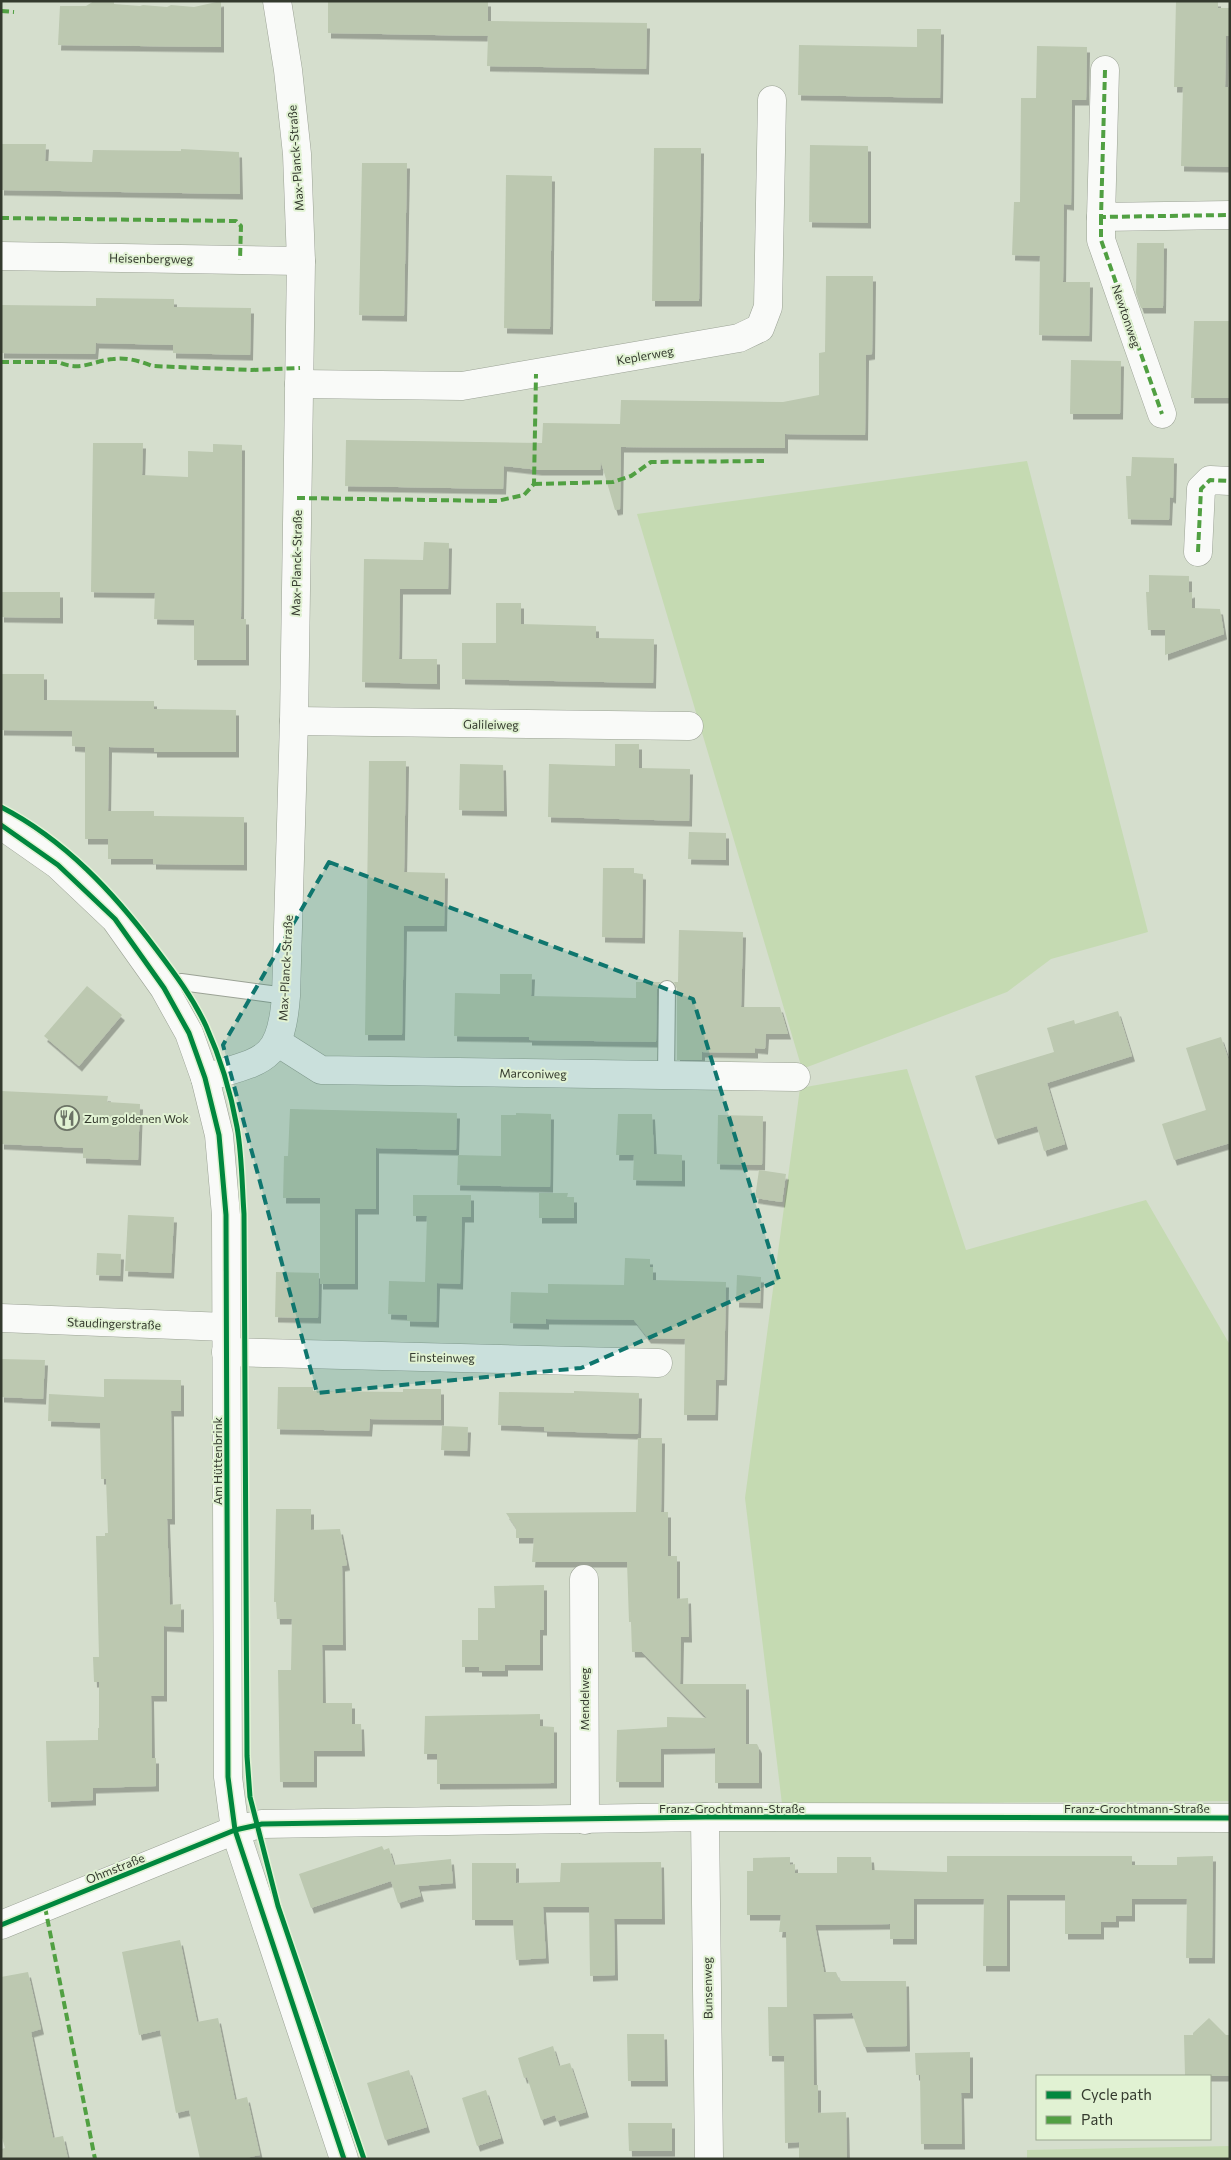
<svg xmlns="http://www.w3.org/2000/svg" width="1231" height="2160" font-family="Commissioner,sans-serif">
<style>
.green{fill:#c5dab2}
.building{fill:#bcc8b0;filter:url(#shadow)}
.lines{fill:none;stroke-linecap:round;stroke-linejoin:round}
.lane-casing{stroke:#9ba295;stroke-width:18}
.street-casing{stroke:#9ba295;stroke-width:29}
.secondary-casing{stroke:#9ba295;stroke-width:29}
.lane{stroke:#f9faf8;stroke-width:16}
.street{stroke:#f9faf8;stroke-width:28}
.secondary{stroke:#f9faf8;stroke-width:28}
.quiet{stroke:#51a042;stroke-width:4;stroke-dasharray:8 4;stroke-linecap:butt}
.cycleway-casing{stroke:#e1f2d3;stroke-width:8}
.cycleway{stroke:#00873e;stroke-width:5}
.marked{fill:#0f766e;fill-opacity:0.2;stroke:#0f766e;stroke-width:4;stroke-dasharray:10 6;stroke-linejoin:round}
.labels{text-anchor:middle;dominant-baseline:central;stroke-width:4;stroke-linejoin:round;paint-order:stroke}
.street-label{font-size:12px;fill:#343a2e;stroke:#e1f2d3}
.poi-label{font-size:12px;fill:#343a2e;stroke:#e1f2d3;text-anchor:start}
</style>
<defs>
<filter id="shadow"><feDropShadow dx="3" dy="5.5" stdDeviation="0" flood-color="#0004"/></filter>
</defs>
<rect width="100%" height="100%" fill="#d5decd"/>
<!-- green -->
<g class="green">
<polygon points="1027,461 1148,932 1051,959 1007,992 802,1069 637,514"/>
<polygon points="907,1069 966,1250 1146,1200 1230,1345 1230,1801 782,1804 745,1498 800,1088"/>
<polygon points="1230,2146 1230,2159 1027,2159 1027,2150"/>
</g>
<!-- building -->
<g class="building">
<polygon points="94,1 114,1 114,4 140,6 143,5 167,7 171,5 194,7 221,1 221,47 58,45 60,6 86,6"/>
<polygon points="328,1 488,1 488,21 647,23 646,69 487,66 488,36 328,33"/>
<polygon points="1176,1 1218,1 1218,8 1230,8 1230,36 1226,36 1225,87 1230,87 1230,167 1181,166 1183,87 1174,87"/>
<polygon points="917,29 941,29 940,98 798,95 799,45 917,47"/>
<polygon points="1037,46 1087,47 1086,100 1072,100 1071,205 1064,204 1063,282 1090,282 1089,336 1039,335 1040,256 1012,255 1014,202 1020,202 1021,98 1036,98"/>
<polygon points="1,144 46,144 45,161 92,162 93,150 181,151 181,149 239,152 240,194 1,190"/>
<polygon points="810,145 868,146 868,223 809,222"/>
<polygon points="654,148 701,148 699,301 652,301"/>
<polygon points="362,163 407,163 404,316 359,315"/>
<polygon points="506,175 552,176 550,329 504,328"/>
<polygon points="1137,243 1164,243 1163,308 1141,308 1136,293"/>
<polygon points="826,276 873,276 872,354 866,355 865,435 785,434 785,448 621,447 620,509 615,510 601,462 600,470 539,470 504,466 503,489 345,486 346,440 542,443 543,423 620,424 621,400 783,402 819,395 819,353 825,352"/>
<polygon points="96,298 174,299 174,307 251,308 250,355 173,353 173,345 96,343 95,354 1,353 1,305 96,306"/>
<polygon points="1194,321 1230,321 1230,398 1191,398"/>
<polygon points="1071,360 1121,361 1120,414 1070,414"/>
<polygon points="93,443 143,443 142,475 188,477 188,451 213,452 213,444 242,445 241,619 246,619 246,660 194,660 194,620 154,619 155,593 91,592"/>
<polygon points="1132,457 1174,458 1173,498 1170,497 1169,520 1128,519 1126,476 1131,476"/>
<polygon points="424,542 449,543 448,589 400,589 399,659 437,659 437,684 362,682 364,559 423,560"/>
<polygon points="1149,575 1189,576 1189,593 1192,592 1192,608 1220,609 1224,634 1165,655 1165,630 1148,630 1146,592 1149,592"/>
<polygon points="1,592 60,592 60,618 1,617"/>
<polygon points="496,603 521,603 521,624 596,626 596,638 654,639 653,683 462,679 462,643 496,643"/>
<polygon points="1,674 44,674 44,700 154,701 154,709 236,710 236,752 154,752 154,748 109,747 108,811 154,811 154,816 244,817 244,865 153,864 153,859 108,859 108,839 85,839 85,747 72,746 72,731 1,730"/>
<polygon points="615,744 639,744 639,768 690,769 689,821 548,817 549,764 615,766"/>
<polygon points="369,761 406,761 404,872 445,873 444,926 404,926 402,1035 365,1035"/>
<polygon points="460,764 503,765 504,811 459,810"/>
<polygon points="689,832 726,833 726,860 688,859"/>
<polygon points="603,868 634,868 634,873 643,874 642,938 602,937"/>
<polygon points="679,930 743,932 741,1007 780,1007 788,1034 766,1034 765,1049 755,1048 755,1053 702,1052 702,1060 677,1060 677,989 674,982 678,982"/>
<polygon points="500,974 532,974 531,996 636,998 636,982 660,982 657,989 656,1042 529,1040 529,1037 454,1036 455,993 500,994"/>
<polygon points="87,986 122,1015 79,1066 44,1036"/>
<polygon points="1118,1011 1132,1056 1047,1083 1065,1144 1044,1151 1037,1126 995,1139 975,1076 1054,1052 1047,1028 1074,1020 1075,1024"/>
<polygon points="1221,1037 1230,1064 1230,1143 1174,1160 1162,1124 1206,1110 1186,1048"/>
<polygon points="1,1091 108,1096 107,1102 140,1104 138,1160 83,1158 83,1148 1,1144"/>
<polygon points="290,1109 457,1113 456,1150 376,1148 376,1209 355,1209 355,1284 320,1284 320,1198 283,1198 284,1156 288,1156"/>
<polygon points="516,1113 551,1114 550,1187 457,1185 458,1155 501,1156 501,1115 516,1115"/>
<polygon points="618,1114 652,1114 654,1154 682,1155 682,1181 633,1180 634,1155 616,1155"/>
<polygon points="718,1115 763,1116 762,1165 717,1164"/>
<polygon points="759,1170 786,1174 782,1202 755,1198"/>
<polygon points="539,1193 568,1193 567,1197 574,1197 574,1218 539,1218"/>
<polygon points="413,1195 471,1195 471,1217 462,1217 460,1284 437,1283 436,1322 407,1321 407,1315 388,1314 389,1281 425,1282 427,1216 413,1216"/>
<polygon points="128,1215 174,1217 171,1273 125,1271"/>
<polygon points="97,1253 121,1254 120,1276 96,1275"/>
<polygon points="625,1258 650,1259 650,1267 653,1267 653,1280 726,1282 724,1380 716,1380 715,1415 684,1415 685,1339 648,1338 634,1320 546,1319 546,1324 510,1323 511,1292 548,1293 548,1284 624,1285"/>
<polygon points="276,1272 319,1273 318,1318 275,1317"/>
<polygon points="737,1275 761,1277 760,1303 736,1302"/>
<polygon points="1,1359 45,1360 43,1399 1,1397"/>
<polygon points="104,1379 181,1380 181,1411 171,1411 172,1519 167,1519 170,1605 181,1604 181,1627 164,1626 164,1696 151,1696 152,1758 156,1758 156,1786 93,1788 93,1800 48,1802 46,1741 98,1740 98,1728 99,1728 99,1682 94,1682 93,1657 99,1657 96,1536 105,1536 105,1533 108,1533 106,1479 101,1479 100,1423 48,1421 49,1394 104,1397"/>
<polygon points="278,1387 313,1387 313,1391 403,1392 403,1389 441,1389 441,1420 370,1419 369,1431 277,1429"/>
<polygon points="574,1391 639,1393 638,1434 544,1431 544,1427 498,1425 499,1392 574,1393"/>
<polygon points="442,1426 468,1427 467,1451 441,1450"/>
<polygon points="638,1438 662,1438 661,1512 668,1512 668,1556 677,1556 677,1599 688,1598 689,1637 681,1637 680,1684 746,1684 746,1744 757,1744 759,1748 759,1783 715,1783 715,1748 661,1749 661,1782 616,1782 617,1730 667,1727 667,1717 707,1718 642,1652 632,1652 631,1622 629,1622 627,1562 532,1562 534,1538 516,1538 516,1528 506,1513 636,1512"/>
<polygon points="276,1509 311,1509 311,1530 340,1529 347,1565 342,1566 343,1645 322,1645 323,1703 352,1703 352,1724 361,1724 362,1751 314,1751 314,1782 280,1782 278,1670 291,1670 292,1619 277,1619 276,1602 274,1602"/>
<polygon points="544,1585 544,1630 540,1630 540,1665 505,1665 505,1671 479,1671 479,1667 462,1667 462,1640 478,1640 478,1608 495,1608 494,1586"/>
<polygon points="540,1714 540,1726 554,1727 554,1783 437,1784 437,1754 424,1754 425,1716"/>
<polygon points="382,1846 384,1850 389,1848 394,1865 451,1859 453,1883 418,1886 421,1896 398,1903 391,1881 311,1908 299,1874"/>
<polygon points="947,1856 1132,1856 1132,1865 1177,1865 1177,1857 1213,1856 1212,1958 1186,1958 1187,1899 1132,1899 1132,1916 1116,1916 1116,1922 1101,1922 1101,1934 1065,1934 1065,1895 1007,1895 1007,1966 983,1966 984,1899 914,1899 914,1939 890,1939 890,1924 815,1925 824,1972 836,1972 840,1981 906,1981 907,2046 864,2047 852,2013 813,2014 814,2085 818,2085 818,2113 846,2112 847,2159 799,2159 799,2142 785,2143 784,2056 769,2056 768,2007 787,2007 786,1932 779,1932 781,1915 747,1915 747,1871 753,1871 753,1858 790,1857 790,1865 795,1864 795,1873 837,1873 837,1857 871,1857 872,1870 947,1872"/>
<polygon points="661,1862 662,1919 614,1919 615,1975 590,1976 589,1907 543,1907 546,1958 516,1960 513,1920 472,1920 472,1863 516,1863 516,1883 560,1882 561,1863"/>
<polygon points="180,1940 197,2022 218,2018 235,2100 247,2097 260,2155 241,2159 200,2159 189,2110 176,2113 160,2030 139,2035 122,1952"/>
<polygon points="28,1972 41,2029 31,2032 53,2138 63,2136 68,2159 3,2159 2,2149 5,2148 1,2134 1,1977"/>
<polygon points="1209,2018 1226,2035 1230,2035 1230,2076 1185,2076 1184,2035 1193,2035 1193,2033"/>
<polygon points="627,2034 664,2034 665,2081 628,2081"/>
<polygon points="553,2046 559,2066 570,2063 586,2112 557,2121 555,2115 541,2120 527,2077 524,2078 518,2058"/>
<polygon points="970,2052 970,2093 961,2093 962,2144 921,2144 920,2075 916,2075 915,2053"/>
<polygon points="409,2070 427,2127 385,2140 367,2083"/>
<polygon points="486,2090 501,2138 477,2146 462,2098"/>
<polygon points="628,2123 672,2123 672,2151 629,2151"/>
</g>
<g class="lines">
<defs>
<g id="lane">
<polyline points="164,988 181,982 286,996"/>
<polyline points="666,1075 667,989"/>
</g>
<g id="street">
<polyline points="1105,70 1101,217 1230,215"/>
<polyline points="1101,217 1101,240 1162,414"/>
<polyline points="1,256 301,261"/>
<polyline points="299,384 462,386 739,338 760,328 768,307 772,100"/>
<polyline points="1198,552 1201,489 1210,480 1230,481"/>
<polyline points="294,721 689,726"/>
<polyline points="277,1042 321,1070 796,1077"/>
<path d="M 205,1078 C 263,1060 281,1063 286,996 L 294,721 L 301,261 L 297,154 L 288,70 L 277,1"/>
<polyline points="1,1318 226,1327"/>
<polyline points="226,1352 658,1363"/>
<polyline points="584,1579 585,1820"/>
<polyline points="705,1817 709,2159"/>
<polyline points="1,1925 235,1830 262,1824 705,1817 1230,1818"/>
</g>
<polyline id="secondary" points="1,825 58,865 115,919 164,988 189,1033 205,1078 219,1135 226,1215 228,1777 235,1830 344,2159"/>
</defs>
<!-- lane casing -->
<use href="#lane" class="lane-casing"/>
<!-- street casing -->
<use href="#street" class="street-casing"/>
<!-- secondary casing -->
<use href="#secondary" class="secondary-casing"/>
<!-- lane -->
<use href="#lane" class="lane"/>
<!-- street -->
<use href="#street" class="street"/>
<!-- secondary -->
<use href="#secondary" class="secondary"/>
<!-- quiet -->
<g class="quiet">
<polyline points="1,11 14,12"/>
<polyline points="1105,70 1101,217 1230,215"/>
<polyline points="1101,217 1101,240 1162,414"/>
<polyline points="1,218 236,221 241,226 240,260"/>
<path d="M 1,362 L 58,362 C 81,372 92,361 113,359 C 126,357 140,361 152,366 L 251,370 L 300,368"/>
<polyline points="534,484 613,482 631,476 651,462 764,461"/>
<polyline points="297,498 497,501 524,495 534,484 536,374"/>
<polyline points="1198,552 1201,489 1210,480 1230,481"/>
<polyline points="45,1907 95,2159"/>
</g>
<defs>
<g id="cycleway">
<path d="M 1,807 C 65,840 114,893 156,949 C 175,974 193,998 206,1026 C 220,1057 231,1094 237,1127 C 242,1155 242,1186 244,1214 L 247,1756 L 250,1797 L 278,1906 L 364,2159"/>
<polyline points="1,825 58,865 115,919 164,988 189,1033 205,1078 219,1135 226,1215 228,1777 235,1830 344,2159"/>
<polyline points="1,1925 235,1830 262,1824 705,1817 1230,1818"/>
</g>
</defs>
<!-- cycleway casing -->
<use href="#cycleway" class="cycleway-casing"/>
<!-- cycleway -->
<use href="#cycleway" class="cycleway"/>
</g>
<!-- marked area -->
<path class="marked" d="M 329,862 L 693,999 L 779,1280 L 581,1368 L 317,1393 L 223,1045 Z"/>
<!-- icons -->
<defs>
<symbol id="restaurant-ring" viewBox="-11 -11 22 22"><circle r="9.5" fill="#e1f2d3" stroke="#6c7366" stroke-width="1.5"/><path d="M-5-6h1v4h1v-4h1v4h1v-4h1v5L-1.5 .5V6h-2V.5L-5-1ZM5-6V6H3V1.5H1.5Q1.5-4 5-6Z" fill="#6c7366"/></symbol>
</defs>
<g fill-rule="evenodd">
<use href="#restaurant-ring" x="53" y="1104" width="28" height="28"/>
</g>
<g class="labels">
<!-- street labels -->
<g class="street-label">
<text transform="translate(295 158) rotate(-94)">Max-Planck-Straße</text>
<text transform="translate(151 258) rotate(1)">Heisenbergweg</text>
<text transform="translate(1127 316) rotate(71)">Newtonweg</text>
<text transform="translate(645 355) rotate(-10)">Keplerweg</text>
<text transform="translate(296 563) rotate(-89)">Max-Planck-Straße</text>
<text transform="translate(491 724) rotate(1)">Galileiweg</text>
<text transform="translate(285 968) rotate(-87)">Max-Planck-Straße</text>
<text transform="translate(533 1073) rotate(1)">Marconiweg</text>
<text transform="translate(114 1323) rotate(2)">Staudingerstraße</text>
<text transform="translate(442 1357) rotate(1)">Einsteinweg</text>
<text transform="translate(217 1461) rotate(-90)">Am Hüttenbrink</text>
<text transform="translate(584 1699) rotate(-90)">Mendelweg</text>
<text x="732" y="1808">Franz-Grochtmann-Straße</text>
<text x="1137" y="1808">Franz-Grochtmann-Straße</text>
<text transform="translate(115 1868) rotate(-22)">Ohmstraße</text>
<text transform="translate(707 1988) rotate(-91)">Bunsenweg</text>
</g>
<!-- poi labels -->
<g class="poi-label">
<text x="84" y="1118">Zum goldenen Wok</text>
</g>
</g>
<!-- border -->
<rect width="1231" height="2160" fill="none" stroke="#343a2e" stroke-width="5"/>
<!-- legend -->
<rect x="1036" y="2075" width="175" height="65" fill="#e1f2d3" stroke="#9ca891"/>
<rect x="1046" y="2091" width="25" height="8" fill="#00873e" stroke="#9ca891"/>
<text x="1081" y="2100" font-size="15" fill="#343a2e">Cycle path</text>
<rect x="1046" y="2116" width="25" height="8" fill="#51a042" stroke="#9ca891"/>
<text x="1081" y="2125" font-size="15" fill="#343a2e">Path</text>
</svg>
